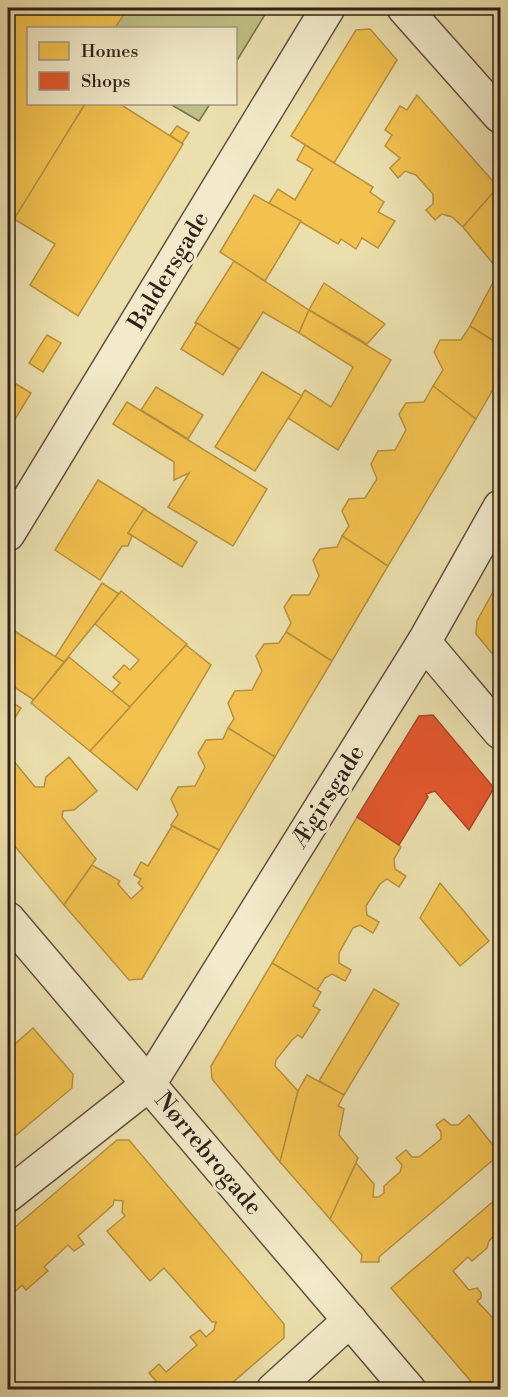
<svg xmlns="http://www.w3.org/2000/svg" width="508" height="1397" font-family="'Libre Bodoni',serif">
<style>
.green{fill:#bec085;stroke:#77704f;stroke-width:1.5}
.homes{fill:#f2c14e;stroke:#b8913e;stroke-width:1.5}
.shops{fill:#e4572e;stroke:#ae4628;stroke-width:1.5}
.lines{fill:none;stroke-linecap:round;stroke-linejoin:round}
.minor-casing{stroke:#5f503e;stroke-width:36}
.minor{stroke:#f2eaca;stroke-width:33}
.labels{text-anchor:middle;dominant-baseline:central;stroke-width:6;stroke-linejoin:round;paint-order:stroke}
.street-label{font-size:24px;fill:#302019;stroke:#f2eaca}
</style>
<rect width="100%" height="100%" fill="#ebdfae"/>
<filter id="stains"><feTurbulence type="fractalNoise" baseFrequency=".00333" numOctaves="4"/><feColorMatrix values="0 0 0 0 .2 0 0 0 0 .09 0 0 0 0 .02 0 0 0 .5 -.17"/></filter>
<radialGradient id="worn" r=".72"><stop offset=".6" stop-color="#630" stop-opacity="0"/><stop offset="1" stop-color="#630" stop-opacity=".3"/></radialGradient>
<!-- green -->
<g class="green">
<polygon points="8,8 269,8 236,62 236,28 28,28 28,104 68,104 8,202"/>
<polygon points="170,104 210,104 199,121"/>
</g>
<!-- homes -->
<g class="homes">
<polygon points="8,8 128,8 115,28 28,28 28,104 85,104 8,231"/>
<polygon points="370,29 397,60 334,163 291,136 356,30"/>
<polygon points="417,95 498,187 463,227 452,217 442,214 435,220 426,210 433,204 433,194 416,175 405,171 398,178 390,168 400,158 385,146 392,135 385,130 400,106 407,110"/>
<polygon points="85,104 120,104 183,144 78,316 30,285 55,244 14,219"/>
<polygon points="177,126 189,133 182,143 170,135"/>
<polygon points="305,145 373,187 370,192 384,202 378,212 395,221 378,248 362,238 356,249 341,239 338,244 269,203 278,189 295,200 313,169 297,160"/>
<polygon points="498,187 500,190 500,345 470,326 499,271 463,227"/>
<polygon points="254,195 301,221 265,281 220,252"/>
<polygon points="234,261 309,310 299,333 263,312 240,349 195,323"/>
<polygon points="324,283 385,324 367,344 309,310"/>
<polygon points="309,310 391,360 338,450 288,418 305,390 331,407 353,367 299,333"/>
<polygon points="197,323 239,349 223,375 181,349"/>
<polygon points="470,326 500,345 500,377 476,419 433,386 443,370 434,352 440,340 461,340"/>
<polygon points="47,335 61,343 43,372 29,363"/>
<polygon points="262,372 302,396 255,471 215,447"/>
<polygon points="16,384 31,393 14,421 8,417 8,399"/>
<polygon points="433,386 476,419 388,566 342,536 349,526 342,511 349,499 365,498 377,479 371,464 378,451 395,450 406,430 399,414 406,403 424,402"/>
<polygon points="156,387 203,415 188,439 141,410"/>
<polygon points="127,402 267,489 233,546 168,507 189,473 174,480 174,462 113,424"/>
<polygon points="98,480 145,509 128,533 132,536 128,546 122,546 100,580 55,550"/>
<polygon points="144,509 197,542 182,567 128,533"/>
<polygon points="342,536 388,566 332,661 286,632 291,623 284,607 292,595 309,595 319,576 313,560 320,549 337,547"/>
<polygon points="500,579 500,663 476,634 477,621"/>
<polygon points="102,583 119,594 64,662 55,657"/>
<polygon points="121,591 187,644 130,707 112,692 120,683 113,677 124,665 130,670 139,660 95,624"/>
<polygon points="8,627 64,662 34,700 8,683"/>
<polygon points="286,632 332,661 275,757 228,728 234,719 228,703 235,691 252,690 262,671 256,656 264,644 279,643"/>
<polygon points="186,645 211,665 137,790 90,751"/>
<polygon points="69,657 130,707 90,751 31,703"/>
<polygon points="8,700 21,708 8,729"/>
<polygon points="228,728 275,757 219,850 171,825 178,815 171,799 178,787 195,786 205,767 198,753 206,740 223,739"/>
<polygon points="8,754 35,787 44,787 46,777 69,757 97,791 74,810 63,811 62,817 96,859 64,905 8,838"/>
<polygon points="357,817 401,847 394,859 395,869 406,876 399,887 387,879 380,884 366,906 367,915 379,922 373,933 360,925 353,928 339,953 339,963 351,970 345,981 332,974 325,978 317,990 272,963"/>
<polygon points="172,826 219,850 142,979 129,980 64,905 92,865 120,881 118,884 131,899 143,888 138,883 141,879 134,875 141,862 148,866"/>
<polygon points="440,883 489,941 460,966 420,918"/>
<polygon points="272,963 321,992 313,1006 320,1010 302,1038 298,1035 292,1040 276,1060 275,1066 298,1091 280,1162 212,1079 211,1066"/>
<polygon points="374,989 399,1004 344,1095 319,1081"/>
<polygon points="33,1028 73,1074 72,1088 8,1142 8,1081 10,1083 15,1078 11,1070 8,1072 8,1050"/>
<polygon points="307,1075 344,1095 338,1106 344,1109 339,1135 358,1158 330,1219 280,1162 298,1091"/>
<polygon points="469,1115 500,1154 379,1257 379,1262 361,1262 362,1255 330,1219 356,1163 374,1184 373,1197 379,1197 384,1193 384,1186 400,1172 402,1165 396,1158 406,1150 412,1157 419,1157 441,1139 441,1132 436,1125 444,1119 451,1125 458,1125"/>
<polygon points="117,1140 129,1140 284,1324 284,1338 224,1390 145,1390 156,1381 149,1373 159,1364 166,1372 197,1345 190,1337 200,1330 206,1337 214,1330 216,1322 212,1322 164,1268 150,1281 107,1231 125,1216 122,1212 123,1201 114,1200 113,1205 78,1236 84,1244 74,1251 68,1245 44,1267 48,1271 26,1290 22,1285 8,1298 8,1233"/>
<polygon points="496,1199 500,1204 500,1230 489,1241 487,1248 472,1261 468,1257 453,1271 469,1290 477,1288 481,1293 481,1298 477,1301 492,1317 500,1316 500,1313 500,1377 488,1390 474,1390 474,1385 391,1288"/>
</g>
<!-- shops -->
<polygon class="shops" points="433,715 494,788 469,830 435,791 426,794 428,797 399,845 357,817 419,716"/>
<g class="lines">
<defs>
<g id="minor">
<polyline points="404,8 500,116"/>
<polyline points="8,534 328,8"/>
<polyline points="424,642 500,732"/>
<polyline points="8,919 409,1390"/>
<polyline points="8,1195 149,1084 424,642 500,507"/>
<polyline points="273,1390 350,1320"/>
</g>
</defs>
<!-- minor casing -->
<use href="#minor" class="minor-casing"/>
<!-- minor -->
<use href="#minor" class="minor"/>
</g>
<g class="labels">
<!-- street labels -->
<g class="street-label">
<text transform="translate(169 271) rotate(-59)">Baldersgade</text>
<text transform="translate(328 797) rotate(-58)">Ægirsgade</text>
<text transform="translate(208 1154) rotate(50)">Nørrebrogade</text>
</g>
</g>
<!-- margin -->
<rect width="508" height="1397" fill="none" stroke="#ebdfae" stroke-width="30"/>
<rect x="9" y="9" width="490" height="1379" fill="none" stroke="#302019" stroke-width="3"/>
<rect x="15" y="15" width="478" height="1367" fill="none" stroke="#302019" stroke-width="1.5"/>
<!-- legend -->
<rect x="27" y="27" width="210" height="78" fill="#f2eaca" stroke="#a49983" stroke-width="1.5"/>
<rect x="39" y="42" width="30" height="18" fill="#f2c14e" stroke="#a49983" stroke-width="1.5"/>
<text x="81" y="57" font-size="18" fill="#302019">Homes</text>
<rect x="39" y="72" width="30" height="18" fill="#e4572e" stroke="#a49983" stroke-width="1.5"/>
<text x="81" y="87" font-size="18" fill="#302019">Shops</text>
<rect width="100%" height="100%" filter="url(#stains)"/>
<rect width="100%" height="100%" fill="url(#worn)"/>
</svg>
